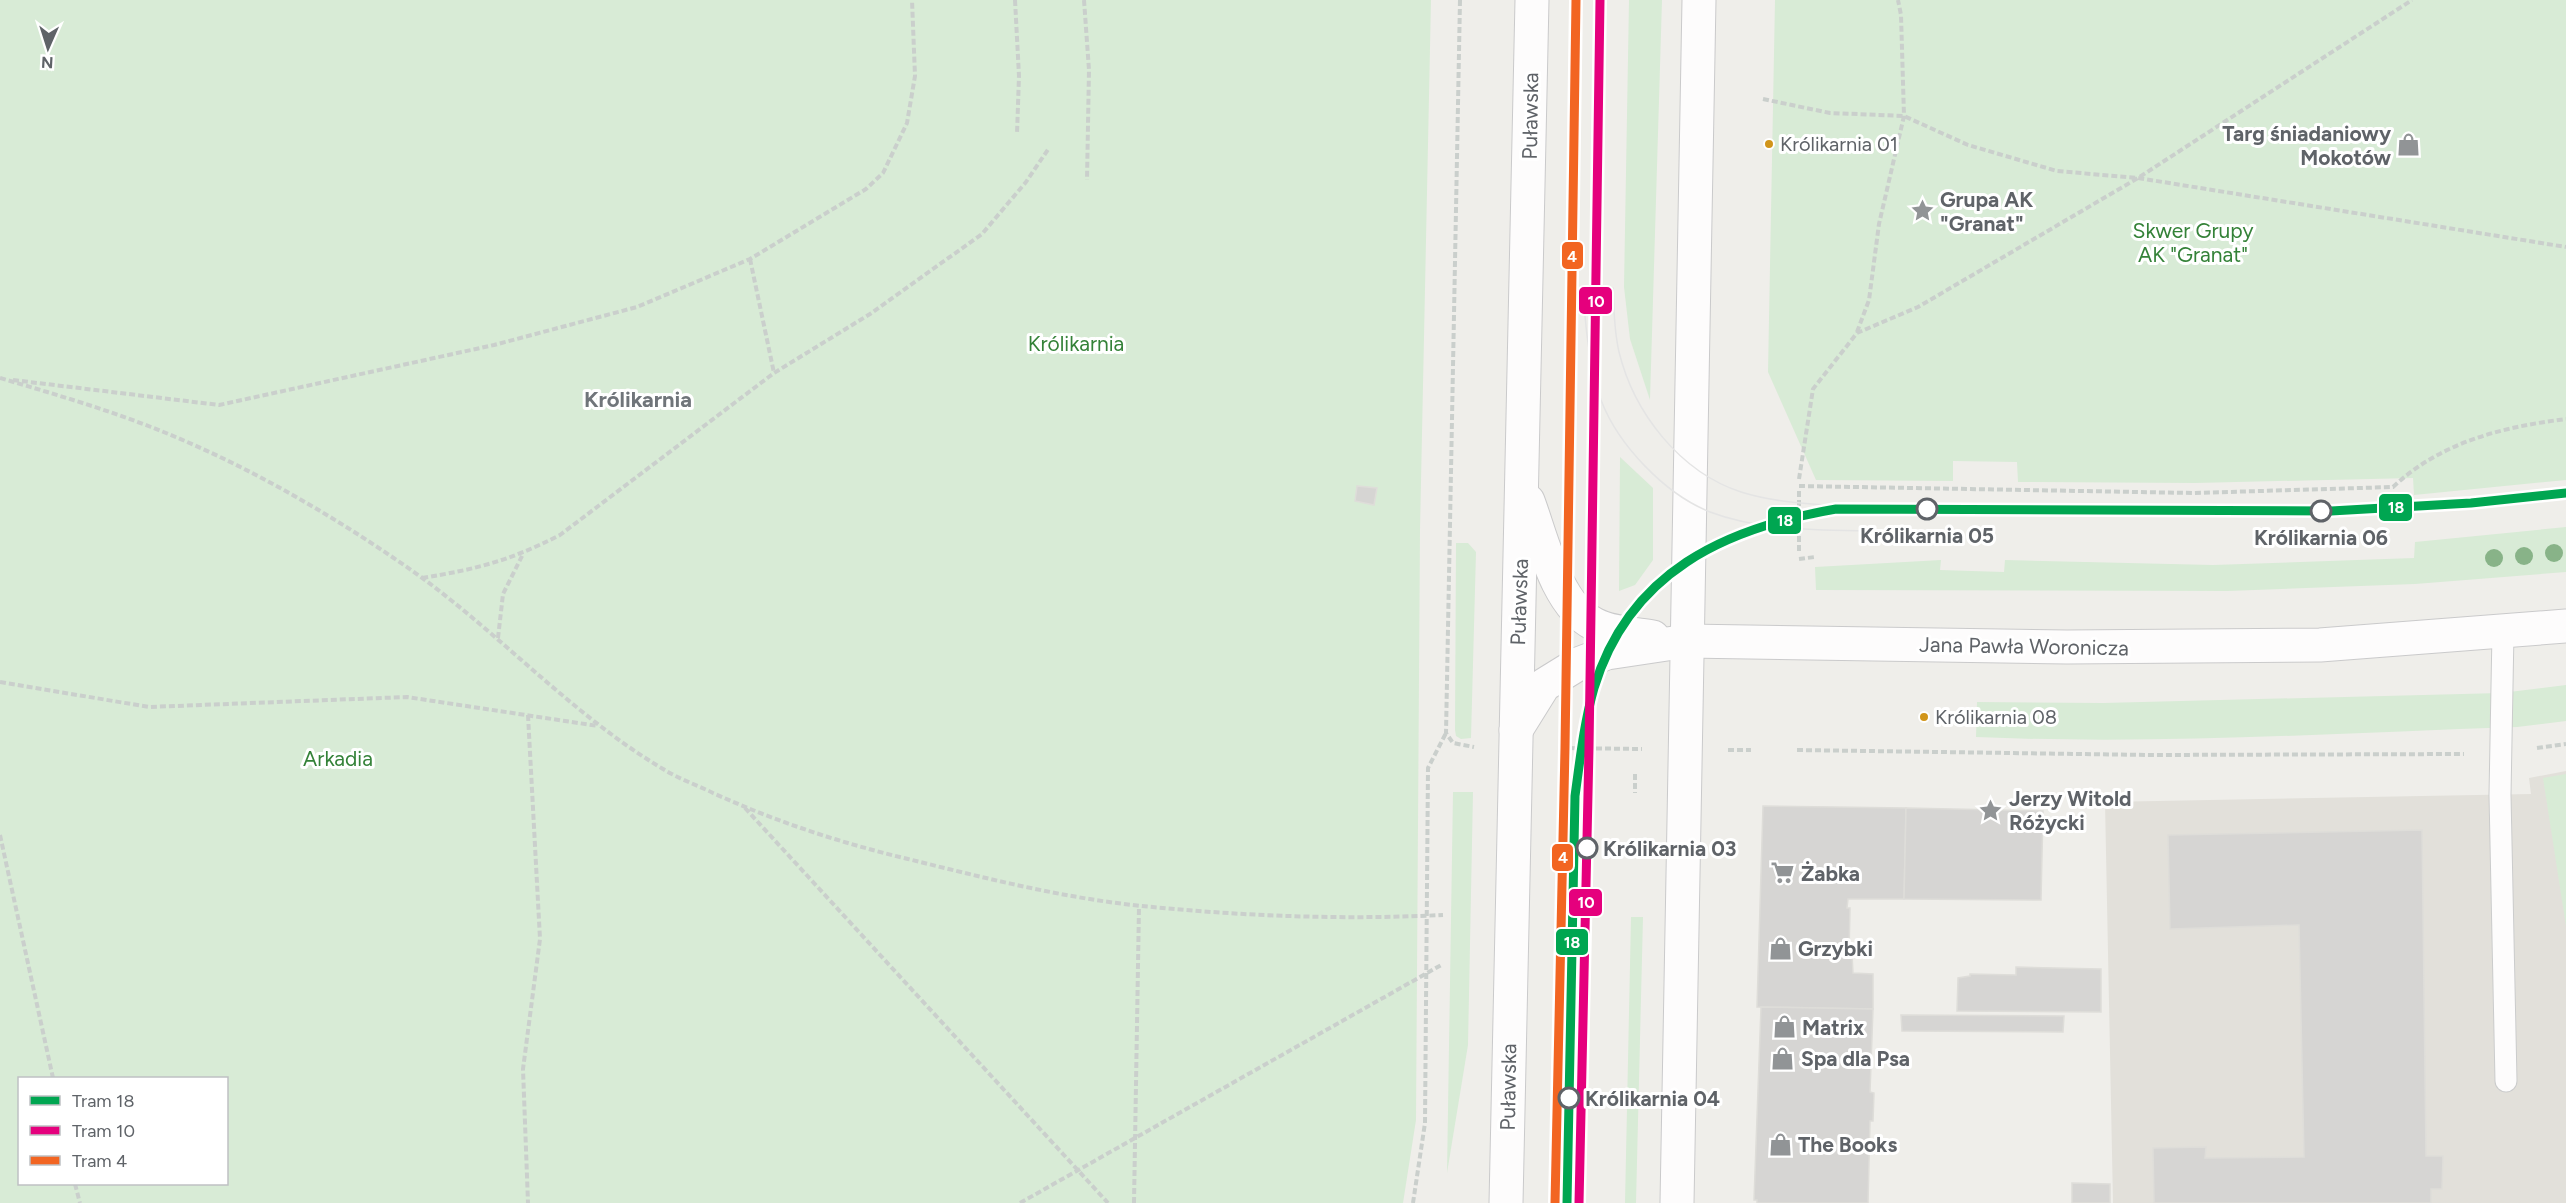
<svg xmlns="http://www.w3.org/2000/svg" width="2566" height="1203" font-family="Figtree,sans-serif">
<style>
.education{fill:#e2e0da}
.green{fill:#d8ebd6;fill-rule:evenodd}
.building{fill:#d6d5d3;stroke:#deddd9;stroke-width:1.5}
.lines{fill:none;stroke-linecap:round;stroke-linejoin:round}
.lane-casing{stroke:#cbcccc;stroke-width:23}
.secondary-casing{stroke:#cacacb;stroke-width:35}
.path{stroke:#cacfcc;stroke-width:4;stroke-dasharray:6 3;stroke-linecap:butt}
.lane{stroke:#fdfcfc;stroke-width:21}
.secondary{stroke:#fdfcfc;stroke-width:33}
.tram{stroke:#e4e4e4;stroke-width:1.5}
.tram-1-casing{stroke:#fff;stroke-width:14}
.tram-2-casing{stroke:#fff;stroke-width:14}
.tram-3-casing{stroke:#fff;stroke-width:14}
.tram-1{stroke:#00a651;stroke-width:9}
.tram-2{stroke:#e5007d;stroke-width:9}
.tram-3{stroke:#f26522;stroke-width:9}
.tree{fill:#88b388}
.bus-dot{fill:#d1951a;stroke:#fff;stroke-width:2}
.stop-dot{fill:#fff;stroke:#5f6368;stroke-width:3}
.labels{text-anchor:middle;dominant-baseline:central;stroke-width:6;stroke-linejoin:round;paint-order:stroke}
.bus-label{font-size:20px;fill:#5f6368;stroke:#fff;text-anchor:start}
.street-label{font-size:21px;fill:#5f6368;stroke:#fff}
.poi-label{font-size:21px;font-weight:bold;fill:#5f6368;stroke:#fff;text-anchor:start}
.park-label{font-size:21px;fill:#348238;stroke:#fff}
.stop-label{font-size:21px;font-weight:bold;fill:#5f6368;stroke:#fff}
.neighbourhood-label{font-size:22px;font-weight:bold;fill:#70757a;stroke:#fff}
.line-badge{stroke:#fff;stroke-width:2}
.badge-label{font-size:16px;text-anchor:middle;font-weight:bold;fill:#fff}
</style>
<rect width="100%" height="100%" fill="#efeeea"/>
<!-- education -->
<polygon class="education" points="2566,771 2566,1203 2113,1203 2105,802 2531,794 2529,778"/>
<!-- green -->
<g class="green">
<path d="M 0,0 L 1431,0 L 1420,530 L 1416,1120 L 1403,1203 L 0,1203 ZM 20,1078 L 226,1078 L 226,1184 L 20,1184 Z"/>
<polygon points="1629,0 1662,0 1650,400 1630,339 1624,287"/>
<polygon points="1775,0 2566,0 2566,480 2414,495 2413,478 2195,483 2018,482 2017,462 1953,461 1953,481 1816,480 1768,372"/>
<polygon points="1620,457 1653,488 1653,560 1635,585 1619,591"/>
<polygon points="2566,527 2566,572 2415,584 2228,591 1816,590 1815,567 1941,560 1940,570 2004,572 2005,560 2213,565 2414,558 2415,542"/>
<polygon points="1456,543 1468,543 1476,552 1471,738 1461,739 1456,736 1455,730"/>
<path d="M 2566,685 L 2566,721 L 2517,727 C 2337,733 2156,745 1976,737 L 1977,702 L 2103,703 L 2501,693 Z"/>
<polygon points="2566,774 2566,926 2543,778"/>
<polygon points="1453,792 1473,792 1468,1045 1447,1173"/>
<polygon points="1631,917 1643,917 1636,1203 1625,1203"/>
</g>
<!-- building -->
<g class="building">
<polygon points="1357,486 1377,488 1374,505 1355,501"/>
<polygon points="1763,806 1906,808 1904,899 1848,899 1847,908 1850,908 1849,953 1852,954 1853,973 1873,974 1873,1009 1757,1007"/>
<polygon points="1906,808 2043,811 2041,900 1904,899"/>
<polygon points="2422,830 2426,1156 2443,1156 2442,1189 2431,1189 2431,1203 2154,1203 2153,1148 2206,1147 2205,1158 2304,1157 2299,925 2170,929 2168,835"/>
<polygon points="2016,967 2101,969 2101,1012 1957,1011 1958,978 1970,976 1970,974 2016,975"/>
<polygon points="1761,1007 1873,1009 1870,1092 1874,1093 1873,1121 1870,1121 1868,1203 1757,1203 1757,1200 1754,1200"/>
<polygon points="1901,1015 2064,1016 2063,1032 1902,1031"/>
<polygon points="2072,1183 2110,1184 2110,1203 2072,1203"/>
</g>
<g class="lines">
<defs>
<polyline id="lane" points="2503,632 2500,795 2506,1081"/>
<g id="secondary">
<path d="M 1528,501 C 1542,538 1556,605 1594,624 C 1611,633 1634,634 1653,637"/>
<polyline points="1516,730 1544,685 1578,664 1607,653 1687,641 2067,647 2320,645 2566,626"/>
<polyline points="1506,1203 1532,0"/>
<polyline points="1677,1203 1699,0"/>
</g>
</defs>
<!-- lane casing -->
<use href="#lane" class="lane-casing"/>
<!-- secondary casing -->
<use href="#secondary" class="secondary-casing"/>
<!-- path -->
<g class="path">
<polyline points="1015,0 1019,76 1017,134"/>
<polyline points="1084,0 1089,70 1087,180"/>
<polyline points="1460,0 1446,733 1453,743 1474,747"/>
<polyline points="1763,99 1830,113 1904,116 1968,145 2057,171 2138,178 2566,247"/>
<polyline points="750,259 774,373"/>
<polyline points="1857,332 1869,300 1879,224 1904,116 1901,15 1898,0"/>
<path d="M 0,378 C 51,393 102,408 151,427 C 246,464 338,518 421,577 C 504,638 574,716 663,769 C 679,779 697,785 713,793 C 777,822 841,843 908,859 C 985,878 1063,898 1142,906 C 1241,916 1343,920 1443,915"/>
<polyline points="13,380 219,405 494,345 637,307 750,259 866,189 883,173 907,123 915,76 912,0"/>
<polyline points="1799,479 1813,389 1857,333 1918,307 2138,178 2412,0"/>
<path d="M 1799,486 L 2194,493 L 2393,487 C 2441,442 2502,427 2566,419"/>
<polyline points="1799,551 1799,490"/>
<polyline points="1799,559 1815,557"/>
<path d="M 422,578 C 477,569 509,561 560,535 L 774,373 L 870,314 L 982,234 L 1026,182 L 1049,148"/>
<polyline points="498,638 503,594 523,554"/>
<polyline points="0,682 149,707 407,697 598,726"/>
<polyline points="528,715 540,939 523,1069 528,1203"/>
<polyline points="1560,748 1642,749"/>
<polyline points="2537,748 2566,744"/>
<polyline points="1728,750 1751,750"/>
<polyline points="1797,750 2152,755 2464,754"/>
<polyline points="1635,774 1635,793"/>
<polyline points="745,808 1108,1203"/>
<polyline points="0,835 53,1078"/>
<polyline points="75,1184 80,1203"/>
<polyline points="1020,1203 1443,964"/>
<polyline points="1134,1203 1139,906"/>
<polyline points="1413,1203 1425,1123 1428,768 1446,733"/>
</g>
<!-- lane -->
<use href="#lane" class="lane"/>
<!-- secondary -->
<use href="#secondary" class="secondary"/>
<!-- tram -->
<g class="tram">
<path d="M 1613,288 C 1614,310 1614,331 1619,352 C 1634,413 1680,472 1741,492 C 1779,504 1820,504 1859,508"/>
<path d="M 1584,302 C 1586,335 1590,368 1601,400 C 1618,445 1665,494 1710,512 C 1760,531 1818,530 1872,531"/>
</g>
<defs>
<path id="tram-1" d="M 1567,1203 L 1575,796 C 1580,760 1584,723 1594,688 C 1629,572 1725,528 1836,509 L 2331,511 L 2471,503 L 2566,493"/>
<polyline id="tram-2" points="1579,1203 1589,748 1600,0"/>
<polyline id="tram-3" points="1555,1203 1565,748 1576,0"/>
</defs>
<!-- tram-1 casing -->
<use href="#tram-1" class="tram-1-casing"/>
<!-- tram-2 casing -->
<use href="#tram-2" class="tram-2-casing"/>
<!-- tram-3 casing -->
<use href="#tram-3" class="tram-3-casing"/>
<!-- tram-1 -->
<use href="#tram-1" class="tram-1"/>
<!-- tram-2 -->
<use href="#tram-2" class="tram-2"/>
<!-- tram-3 -->
<use href="#tram-3" class="tram-3"/>
</g>
<!-- trees -->
<g class="tree">
<circle cx="2554" cy="553" r="9"/>
<circle cx="2524" cy="556" r="9"/>
<circle cx="2494" cy="558" r="9"/>
</g>
<!-- icons -->
<defs>
<symbol id="shop-bare" viewBox="-9 -9 18 18"><path d="M-5-2.5h2.3a2.7 3.5 0 0 1 5.4 0H5L5.5 6h-11ZM-1.5-2.5h3a1.5 2.3 0 0 0-3 0Z" fill="#919496" stroke="#fff" stroke-width="2.5" paint-order="stroke"/></symbol>
<symbol id="sight-bare" viewBox="-9 -9 18 18"><path d="M0-6L1.8-2.2L6-1.7L2.9 1.2L3.7 5.4L0 3.3L-3.7 5.4L-2.9 1.2L-6-1.7L-1.8-2.2Z" fill="#919496" stroke="#fff" stroke-width="2.5" paint-order="stroke"/></symbol>
<symbol id="supermarket-bare" viewBox="-9 -9 18 18"><path d="M-6-5.5h2.5l.6 2H6L4.5 2H-2.5L-4.4-4H-6ZM-1.5 3.2a1.3 1.3 0 1 0 .1 0ZM3 3.2a1.3 1.3 0 1 0 .1 0Z" fill="#919496" stroke="#fff" stroke-width="2.5" paint-order="stroke"/></symbol>
</defs>
<g fill-rule="evenodd">
<use href="#shop-bare" x="2392" y="128" width="33" height="33"/>
<use href="#sight-bare" x="1906" y="194" width="33" height="33"/>
<use href="#sight-bare" x="1974" y="794" width="33" height="33"/>
<use href="#supermarket-bare" x="1766" y="856" width="33" height="33"/>
<use href="#shop-bare" x="1764" y="932" width="33" height="33"/>
<use href="#shop-bare" x="1768" y="1010" width="33" height="33"/>
<use href="#shop-bare" x="1766" y="1042" width="33" height="33"/>
<use href="#shop-bare" x="1764" y="1128" width="33" height="33"/>
</g>
<!-- markers -->
<g class="bus-dot">
<circle cx="1769" cy="144" r="5"/>
<circle cx="1924" cy="717" r="5"/>
</g>
<g class="stop-dot">
<circle cx="1927" cy="509" r="10"/>
<circle cx="2321" cy="511" r="10"/>
<circle cx="1587" cy="848" r="10"/>
<circle cx="1569" cy="1098" r="10"/>
</g>
<g class="labels">
<!-- bus labels -->
<g class="bus-label">
<text x="1780" y="144">Królikarnia 01</text>
<text x="1935" y="717">Królikarnia 08</text>
</g>
<!-- street labels -->
<g class="street-label">
<text transform="translate(1530 116) rotate(-89)">Puławska</text>
<text transform="translate(1519 602) rotate(-88)">Puławska</text>
<text transform="translate(2024 646) rotate(1)">Jana Pawła Woronicza</text>
<text transform="translate(1508 1087) rotate(-89)">Puławska</text>
</g>
<!-- poi labels -->
<g class="poi-label">
<text x="2391" y="133" text-anchor="end">Targ śniadaniowy<tspan x="2391" dy="24">Mokotów</tspan></text>
<text x="1940" y="199">Grupa AK<tspan x="1940" dy="24">"Granat"</tspan></text>
<text x="2009" y="798">Jerzy Witold<tspan x="2009" dy="24">Różycki</tspan></text>
<text x="1801" y="873">Żabka</text>
<text x="1798" y="948">Grzybki</text>
<text x="1802" y="1027">Matrix</text>
<text x="1801" y="1058">Spa dla Psa</text>
<text x="1798" y="1144">The Books</text>
</g>
<!-- park labels -->
<g class="park-label">
<text x="2193" y="230">Skwer Grupy<tspan x="2193" dy="24">AK "Granat"</tspan></text>
<text x="1076" y="343">Królikarnia</text>
<text x="338" y="758">Arkadia</text>
</g>
<!-- stop labels -->
<g class="stop-label">
<text x="1927" y="535">Królikarnia 05</text>
<text x="2321" y="537">Królikarnia 06</text>
<text x="1603" y="848" text-anchor="start">Królikarnia 03</text>
<text x="1585" y="1098" text-anchor="start">Królikarnia 04</text>
</g>
<!-- neighbourhood labels -->
<g class="neighbourhood-label">
<text x="638" y="399">Królikarnia</text>
</g>
</g>
<g class="line-badge">
<rect x="1561" y="241" width="23" height="29" rx="6" fill="#f26522"/>
<rect x="1578" y="286" width="35" height="29" rx="6" fill="#e5007d"/>
<rect x="2378" y="493" width="35" height="29" rx="6" fill="#00a651"/>
<rect x="1767" y="506" width="35" height="29" rx="6" fill="#00a651"/>
<rect x="1551" y="843" width="23" height="29" rx="6" fill="#f26522"/>
<rect x="1568" y="888" width="35" height="29" rx="6" fill="#e5007d"/>
<rect x="1555" y="928" width="34" height="28" rx="6" fill="#00a651"/>
</g>
<g class="badge-label">
<text x="1572" y="262">4</text>
<text x="1596" y="307">10</text>
<text x="2396" y="513">18</text>
<text x="1785" y="526">18</text>
<text x="1563" y="863">4</text>
<text x="1586" y="908">10</text>
<text x="1572" y="948">18</text>
</g>
<!-- legend -->
<rect x="18" y="1077" width="210" height="108" fill="#ffffff" stroke="#bfc1c3" stroke-width="1.5"/>
<rect x="30" y="1096" width="30" height="9" fill="#00a651" stroke="#bfc1c3" stroke-width="1.5"/>
<text x="72" y="1107" font-size="18" fill="#5f6368">Tram 18</text>
<rect x="30" y="1126" width="30" height="9" fill="#e5007d" stroke="#bfc1c3" stroke-width="1.5"/>
<text x="72" y="1137" font-size="18" fill="#5f6368">Tram 10</text>
<rect x="30" y="1156" width="30" height="9" fill="#f26522" stroke="#bfc1c3" stroke-width="1.5"/>
<text x="72" y="1167" font-size="18" fill="#5f6368">Tram 4</text>
<!-- north arrow -->
<g transform="translate(48 48) rotate(183)" stroke="#ffffff" stroke-width="4.5" paint-order="stroke">
<path d="M0-4.5L10 22L0 15L-10 22Z" fill="#5f6368"/>
<text y="-9" font-size="16" font-weight="bold" text-anchor="middle" fill="#5f6368">N</text>
</g>
</svg>
